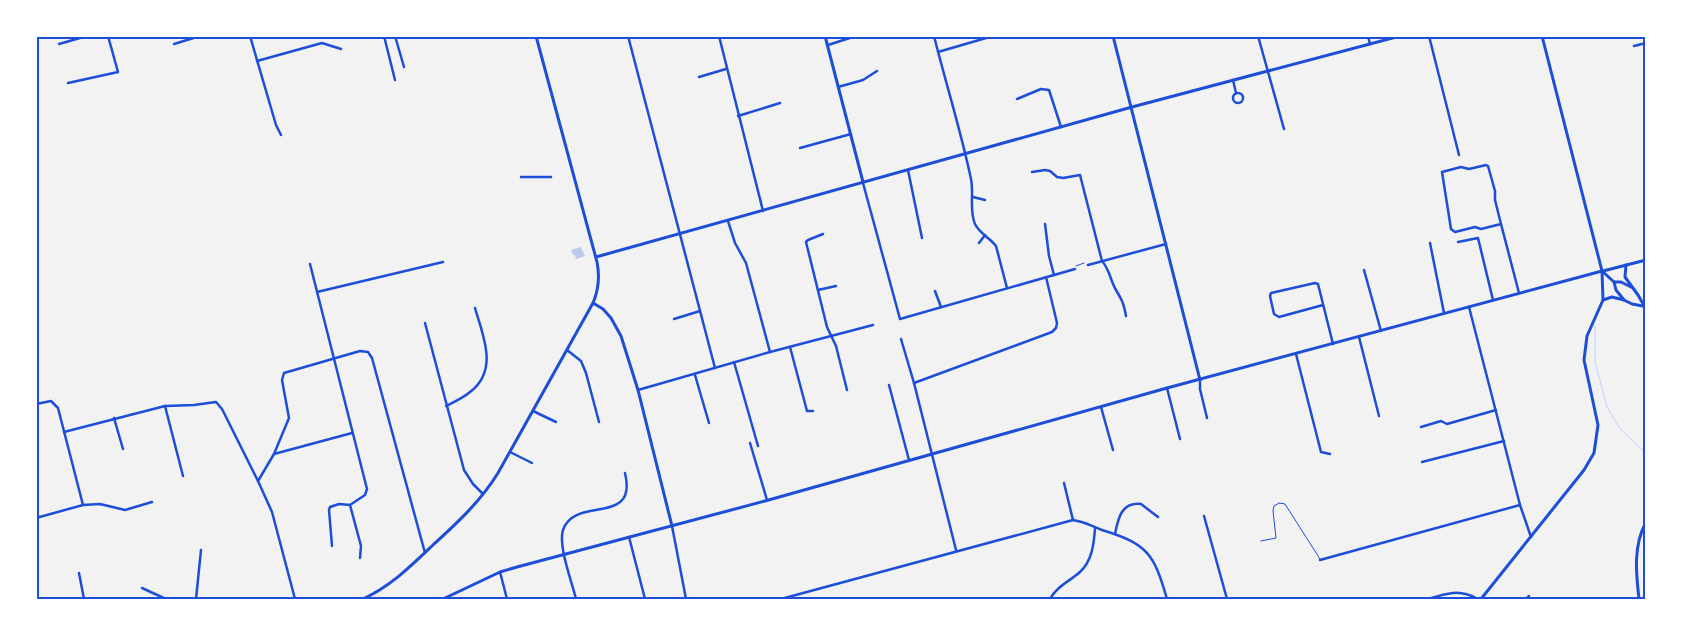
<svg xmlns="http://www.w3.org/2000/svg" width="1682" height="635" font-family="Jost,sans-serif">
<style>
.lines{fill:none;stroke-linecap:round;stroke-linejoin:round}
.stream{stroke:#bfd3fe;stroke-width:1}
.building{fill:#bdc9ec}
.path{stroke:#1d4ed8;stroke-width:1}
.service{stroke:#1d4ed8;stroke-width:1}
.minor{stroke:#1d4ed8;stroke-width:2.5}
.tertiary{stroke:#1d4ed8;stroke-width:3}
.secondary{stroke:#1d4ed8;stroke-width:3}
.neatline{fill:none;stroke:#1d4ed8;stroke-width:2}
</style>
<rect width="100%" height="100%" fill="#f2f2f2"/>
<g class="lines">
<!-- stream -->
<polyline class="stream" points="1595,326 1595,362 1607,407 1620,429 1646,453"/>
</g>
<!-- building -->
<polygon class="building" points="581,247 585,256 576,259 575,255 573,255 571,250"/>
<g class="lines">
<!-- path -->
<polyline class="path" points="1076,266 1084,263"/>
<!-- service -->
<polyline class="service" points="1261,541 1276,538 1273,511 1274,506 1279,503 1285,504 1320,559"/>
<!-- minor -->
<g class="minor">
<polyline points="250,36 276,125 281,135"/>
<polyline points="384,36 395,80"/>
<polyline points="395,36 404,67"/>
<polyline points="628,36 715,368"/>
<polyline points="719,36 763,211"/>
<path d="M 934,36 C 946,84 961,131 971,179 C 974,194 969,211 975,224 C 979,233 990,238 996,246 L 1007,288"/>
<polyline points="1258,36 1284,129"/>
<polyline points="1368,36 1370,44"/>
<polyline points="1429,36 1459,155"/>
<polyline points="59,44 87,36"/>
<polyline points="174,44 200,36"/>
<polyline points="828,45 856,36"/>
<polyline points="1634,46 1646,43"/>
<polyline points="938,52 993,36"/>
<polyline points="257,61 322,43 341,49"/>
<polyline points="699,77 726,69"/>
<polyline points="1233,80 1236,93"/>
<polyline points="68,83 118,72 108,36"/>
<polyline points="838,87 863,80 877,71"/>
<circle cx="1238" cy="98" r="5"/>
<polyline points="1017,99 1041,89 1049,90 1061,127"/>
<polyline points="738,116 780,103"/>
<polyline points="800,148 851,134"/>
<polyline points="908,170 922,238"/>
<path d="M 1032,172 L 1045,170 L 1050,171 L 1057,177 L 1063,178 L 1080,175 L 1102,261 C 1110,270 1110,280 1116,290 C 1122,300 1124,304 1126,316"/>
<polyline points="521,177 551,177"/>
<polyline points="863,183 900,319 1075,269"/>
<polyline points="973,197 985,200"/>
<polyline points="728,221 735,243 746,263 770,352"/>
<polyline points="1045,224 1049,256 1054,275"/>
<polyline points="1501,224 1481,229 1475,227 1455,232 1451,229 1442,172 1461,167 1469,169 1486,165 1488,166 1495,191 1495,200 1501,224 1519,293"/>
<polyline points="823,234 808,240 806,242 827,327 836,346 847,390"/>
<polyline points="1458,242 1478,238 1493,300"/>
<polyline points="979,243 985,235"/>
<polyline points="1430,243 1444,313"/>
<polyline points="310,264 367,489 365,495 350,505 361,546 360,558"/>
<polyline points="1088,265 1166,244"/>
<polyline points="1364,270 1381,331"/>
<polyline points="818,290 836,286"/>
<polyline points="935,291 941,307"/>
<polyline points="317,292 443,262"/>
<polyline points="1323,305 1279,317 1274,314 1270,296 1271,293 1315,283 1318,284 1333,344"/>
<polyline points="1469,307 1520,505 1531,537"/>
<polyline points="674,319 700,311"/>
<polyline points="425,323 464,470 473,484 483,494"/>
<polyline points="1359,337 1379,416"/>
<polyline points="901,339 914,383 956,550"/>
<polyline points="790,347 807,411 813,411"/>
<polyline points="567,350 581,361 586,373 599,422"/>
<polyline points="1296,354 1321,452 1330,454"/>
<polyline points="734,362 758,446"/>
<polyline points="695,375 709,423"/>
<polyline points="1200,380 1200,389 1207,418"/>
<polyline points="914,383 1052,332 1056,328 1057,323 1046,277"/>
<polyline points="889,385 909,460"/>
<polyline points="1167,388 1180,439"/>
<polyline points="638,390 770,352 873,325"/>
<polyline points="36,404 51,401 58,408 83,505"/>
<polyline points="165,406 183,476"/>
<path d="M 446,406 C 454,402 463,398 470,392 C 499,370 483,336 475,308"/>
<polyline points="1101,407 1113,450"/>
<polyline points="533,411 556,422"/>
<polyline points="114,418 123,449"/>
<polyline points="1421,427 1441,421 1447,424 1496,410"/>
<polyline points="64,432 165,406 194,405 216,402 222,409 258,481 272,512 295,599"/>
<polyline points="750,443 767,500"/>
<polyline points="510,452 532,463"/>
<polyline points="274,454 352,433"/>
<polyline points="1422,462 1504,441"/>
<polyline points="258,481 274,454 289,418 282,380 284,373 360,351 368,352 372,358 425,553"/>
<polyline points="1064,483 1073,520"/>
<polyline points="1204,516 1227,599"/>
<polyline points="36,518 83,505 100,504 125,510 152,502"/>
<polyline points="672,526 686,599"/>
<path d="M 1115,534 C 1118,519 1121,502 1141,504 L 1158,517"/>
<polyline points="629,537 645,599"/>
<polyline points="332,546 329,510 330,507 339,504 350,505"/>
<polyline points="1320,560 1520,505"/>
<polyline points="500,572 507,599"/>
<polyline points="79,573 84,599"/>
<polyline points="142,588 166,599"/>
<polyline points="36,592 38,599"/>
<polyline points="196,599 201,550"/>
<path d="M 576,599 C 572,582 558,546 563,530 C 575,495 638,527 625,473"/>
<path d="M 781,599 L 1073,520 C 1086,522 1091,526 1102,530 C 1148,544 1154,554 1167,599"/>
<path d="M 1050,599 C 1057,586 1070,581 1080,572 C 1092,561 1094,544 1095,528"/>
<path d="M 1427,599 C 1448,594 1457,588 1478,599"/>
<polyline points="1526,599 1529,596"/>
</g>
<!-- tertiary -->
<g class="tertiary">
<polyline points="825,36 863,182"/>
<polyline points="1113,36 1200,380"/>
<polyline points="596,257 1132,107 1400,36"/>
<polyline points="1626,265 1625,277 1638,295 1646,309"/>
<polyline points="1602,271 1614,282 1616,290 1624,300 1632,304 1643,306"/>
<polyline points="1603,271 1646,260"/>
<polyline points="1614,282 1621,282 1631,287"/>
<polyline points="593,303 603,309 611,318 621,336 638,390 672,526"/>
<path d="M 363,599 C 391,586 411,566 433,545 C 458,522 480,502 498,473 L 593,303 C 599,289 600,277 597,262 L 536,36"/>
<path d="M 1639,599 C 1636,573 1633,546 1646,522"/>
</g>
<!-- secondary -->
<g class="secondary">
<polyline points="1603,300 1612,297 1624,300"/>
<polyline points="443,599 500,572 517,567 765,501 1167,388 1602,271"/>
<polyline points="1481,599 1584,470 1594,453 1598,425 1584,360 1587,336 1603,300 1602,271 1542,36"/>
</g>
</g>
<!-- border -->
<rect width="1682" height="635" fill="none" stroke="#ffffff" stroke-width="75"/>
<rect x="38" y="38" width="1606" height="560" class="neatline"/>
</svg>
